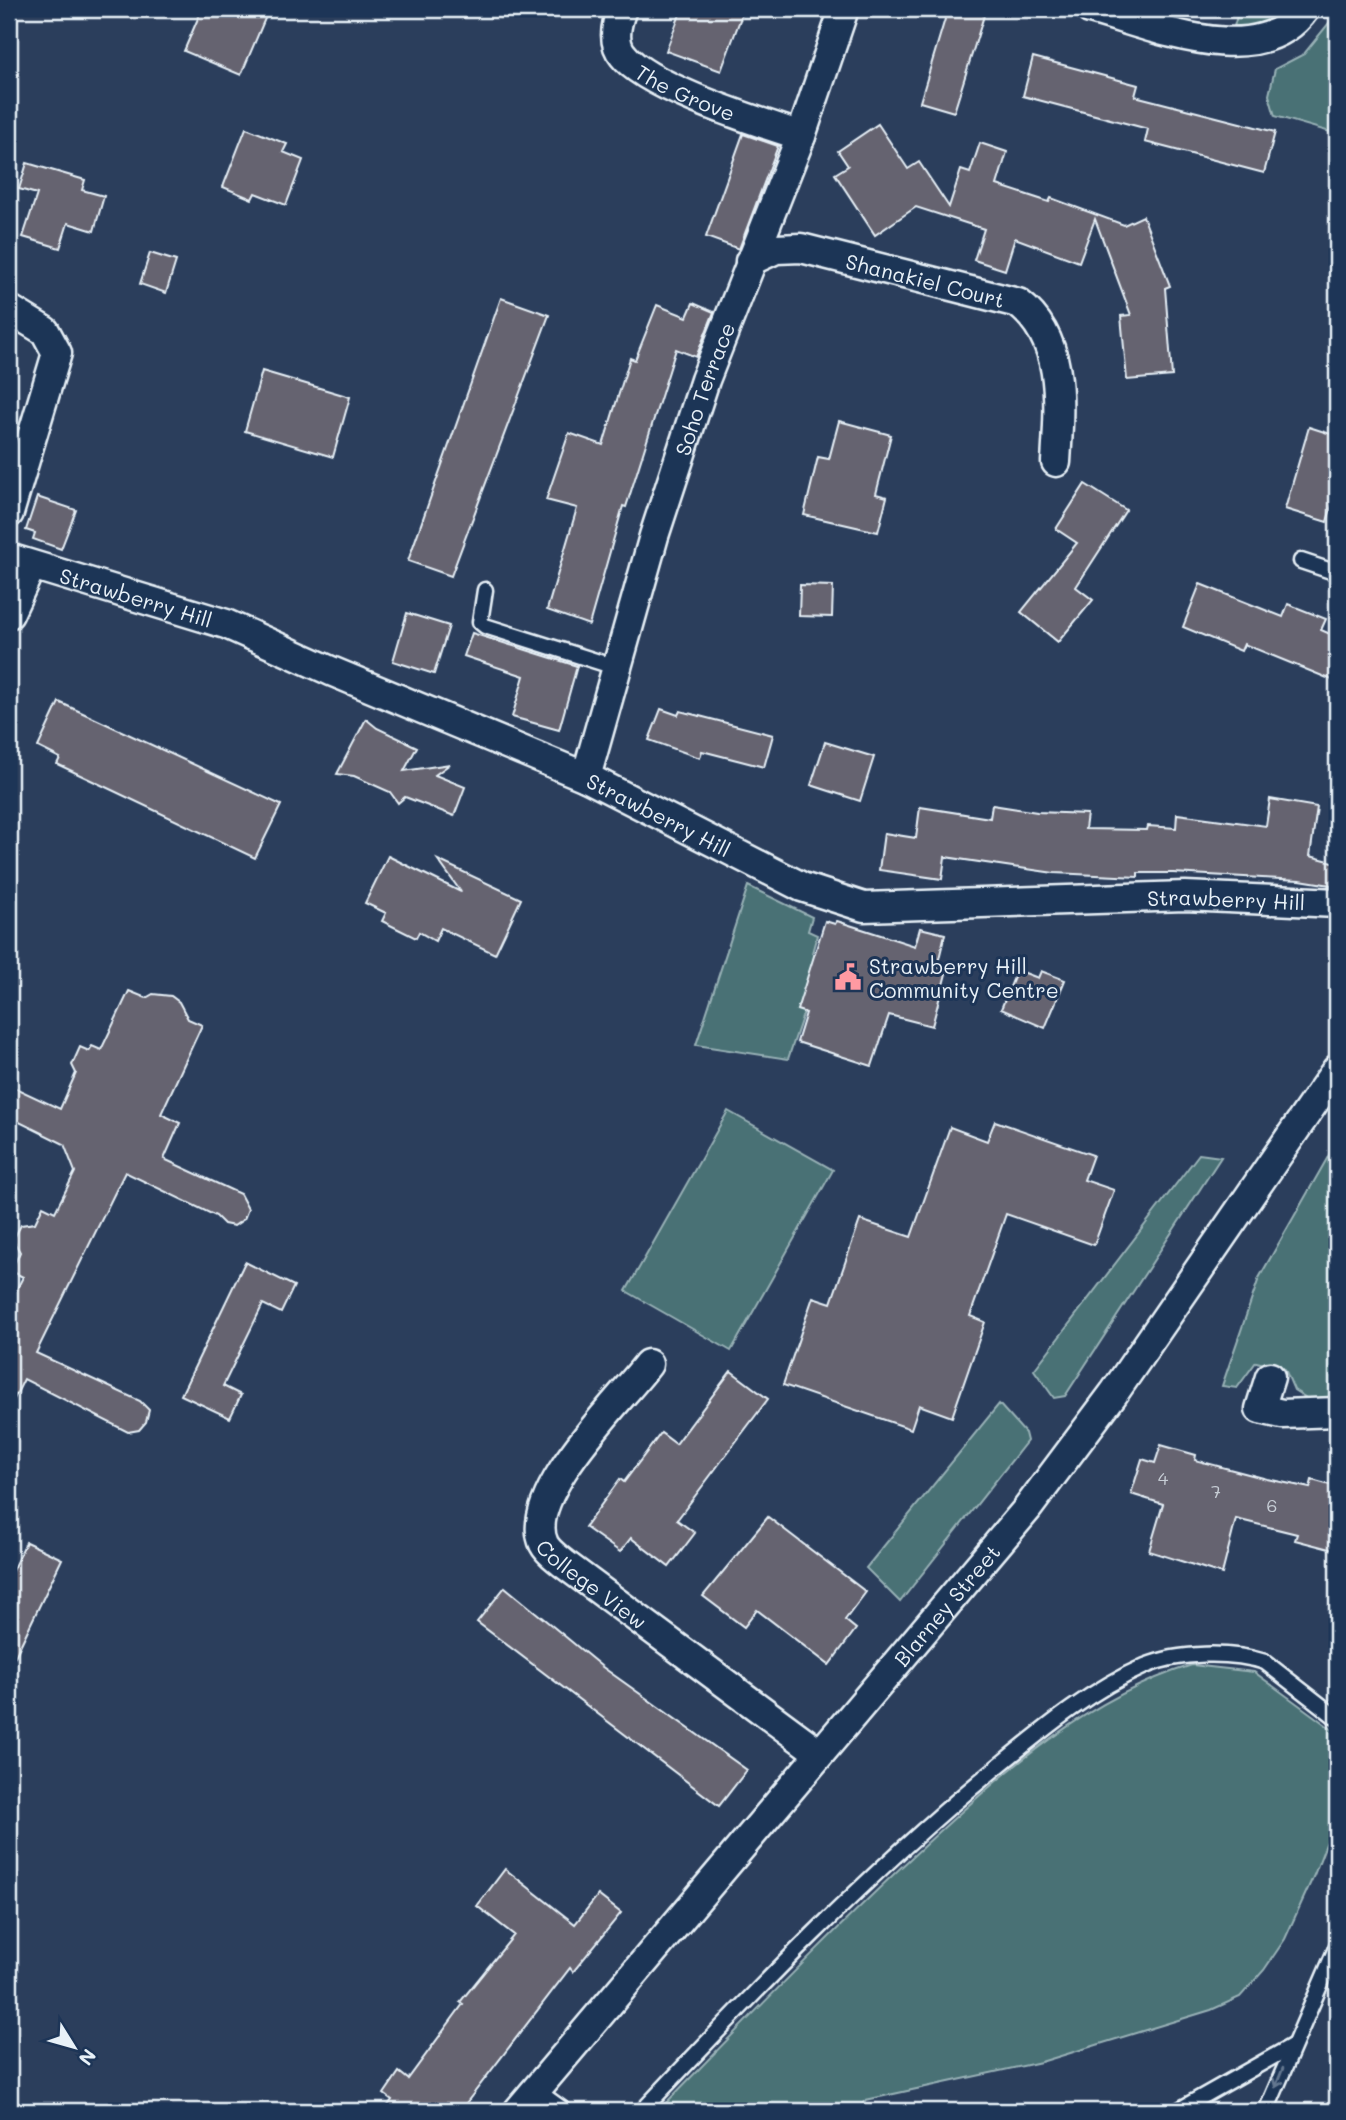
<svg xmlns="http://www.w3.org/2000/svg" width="1346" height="2120" font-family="Mali,sans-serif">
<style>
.green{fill:#497175;stroke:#98b1b6;stroke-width:2}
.building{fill:#656370;stroke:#e8f1f8;stroke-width:2}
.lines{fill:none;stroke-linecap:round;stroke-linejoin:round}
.lane-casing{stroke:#e8f1f8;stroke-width:19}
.street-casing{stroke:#e8f1f8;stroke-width:33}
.lane{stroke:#1d3557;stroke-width:14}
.street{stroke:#1d3557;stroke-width:28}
.oneway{stroke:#64778f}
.labels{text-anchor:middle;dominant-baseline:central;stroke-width:6;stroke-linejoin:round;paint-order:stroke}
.number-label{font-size:18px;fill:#c7ced6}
.street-label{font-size:21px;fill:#e8f1f8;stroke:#1d3557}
.poi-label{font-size:21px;fill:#e8f1f8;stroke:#1d3557;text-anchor:start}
</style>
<rect width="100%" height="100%" fill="#2b3e5c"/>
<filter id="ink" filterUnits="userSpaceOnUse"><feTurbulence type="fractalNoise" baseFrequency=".0143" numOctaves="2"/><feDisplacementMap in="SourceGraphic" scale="14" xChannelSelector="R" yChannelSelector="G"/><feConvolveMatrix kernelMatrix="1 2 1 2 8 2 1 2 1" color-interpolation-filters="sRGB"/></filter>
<g filter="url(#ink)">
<!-- green -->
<g class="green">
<path d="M 1239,9 L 1281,9 C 1271,25 1251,32 1233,30 Z"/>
<polygon points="1337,13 1337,134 1275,116 1269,95 1275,69 1304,54"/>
<polygon points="748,886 812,917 808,931 817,935 812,953 822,958 788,1059 696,1045"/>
<polygon points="728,1111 833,1170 731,1351 626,1291"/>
<polygon points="1337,1141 1337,1396 1308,1399 1294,1390 1285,1369 1256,1362 1237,1388 1222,1386 1259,1278"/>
<polygon points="1199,1154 1221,1157 1065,1396 1054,1398 1034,1370"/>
<polygon points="999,1404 1025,1433 1027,1441 900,1602 866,1568"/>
<path d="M 1192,1665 L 1254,1672 L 1337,1733 L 1337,1815 L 1314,1875 L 1285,1939 L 1264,1970 L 1240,1997 L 1211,2010 L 1041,2062 L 866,2100 L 856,2111 L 658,2111 C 746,2021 833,1930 926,1844 C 1005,1771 1088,1697 1192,1665 Z"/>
</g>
<!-- building -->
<g class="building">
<polygon points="202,9 269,9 241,75 184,51"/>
<polygon points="682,9 744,9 721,71 666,51"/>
<polygon points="948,9 986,9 954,112 920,102"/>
<polygon points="1033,57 1138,85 1135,96 1275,132 1264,173 1145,142 1148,129 1023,96"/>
<polygon points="878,124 908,169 919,162 949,207 961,170 970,173 980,143 1007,152 997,185 1049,202 1051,198 1124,225 1143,216 1170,286 1165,288 1172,376 1127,380 1121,316 1131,315 1095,219 1079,262 1015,238 1005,270 974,260 984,229 916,207 875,235 835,174 848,166 838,151"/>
<polygon points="246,128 287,144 283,152 303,160 286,205 255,193 252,199 223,187"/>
<polygon points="743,134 778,146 739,249 706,237"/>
<polygon points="27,163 85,180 82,190 104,196 94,231 68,223 60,248 23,237 37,194 19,189"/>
<polygon points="150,253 176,261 166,293 140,284"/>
<polygon points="501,298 549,315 451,576 408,561"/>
<polygon points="693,303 714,312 696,357 676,349 626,507 623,506 589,625 547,610 577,508 546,500 569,433 603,445 630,358 635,360 657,305 687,317"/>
<polygon points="262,371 350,397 333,457 245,431"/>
<polygon points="839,421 891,435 876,494 887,497 878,532 804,515 818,457 829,459"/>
<polygon points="1309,427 1337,436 1337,487 1327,522 1285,509"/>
<polygon points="1085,484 1126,510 1076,587 1093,600 1058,642 1021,612 1077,543 1056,529"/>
<polygon points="37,497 76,510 61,549 33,539 35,533 26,530"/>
<polygon points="1200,584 1283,617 1288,604 1326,619 1321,630 1337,637 1337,682 1244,644 1241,651 1183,627"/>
<polygon points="800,585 833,586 832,617 799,616"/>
<polygon points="407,613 449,626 434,674 393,661"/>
<polygon points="472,633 577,666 559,730 512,717 524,676 464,656"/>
<polygon points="59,702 281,805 255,858 57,764 60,758 38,747"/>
<polygon points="661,709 678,715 680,711 773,735 764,767 702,751 700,758 649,740"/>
<polygon points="366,719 377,728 417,747 404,771 450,764 435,775 465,787 454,816 405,797 398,803 390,792 354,776 337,774"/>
<polygon points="825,742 874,757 860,801 811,785"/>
<polygon points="1270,799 1317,807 1310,856 1337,863 1337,886 1300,880 1173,873 1138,873 1138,877 1054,873 945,857 942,879 879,870 884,833 916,838 920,807 990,818 992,805 1037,812 1087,814 1085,829 1147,830 1148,826 1176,828 1177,814 1266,826"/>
<polygon points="388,856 461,892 438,860 521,899 495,954 441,928 435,941 419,932 416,938 382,921 386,913 365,903"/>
<polygon points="825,921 835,924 837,921 915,946 920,928 945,934 937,967 947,970 932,1026 889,1015 872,1066 797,1042 806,1013 797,1010"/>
<polygon points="1017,970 1038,978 1041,971 1065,980 1045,1028 1001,1009"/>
<polygon points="129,991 146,998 153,994 171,996 179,1002 188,1019 202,1025 161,1114 180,1123 164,1159 240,1194 248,1209 244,1219 234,1226 224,1224 216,1216 125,1172 36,1353 140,1401 149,1410 146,1422 139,1430 128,1432 24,1379 9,1409 9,1304 23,1277 11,1271 20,1252 13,1240 21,1225 35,1223 43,1206 55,1212 75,1172 64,1144 9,1117 9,1085 60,1109 76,1073 72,1065 80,1047 89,1051 92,1046 101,1050"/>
<polygon points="995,1121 1093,1155 1084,1180 1114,1190 1094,1245 1006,1214 970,1316 985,1322 952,1417 919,1405 911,1429 783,1385 813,1297 831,1303 860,1220 911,1237 950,1127 987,1141"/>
<polygon points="245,1262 294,1286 281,1313 263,1304 223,1386 241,1395 230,1418 181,1395"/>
<polygon points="731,1371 768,1399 677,1520 695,1533 669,1567 631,1538 620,1552 585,1527 620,1479 624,1482 661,1433 676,1444"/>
<polygon points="1161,1445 1196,1455 1195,1460 1267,1479 1310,1488 1312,1480 1337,1487 1337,1551 1295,1540 1297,1534 1236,1519 1222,1574 1149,1551 1163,1504 1131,1494 1142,1459 1155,1463"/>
<polygon points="768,1517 866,1592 845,1620 856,1629 829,1665 757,1610 744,1627 703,1596"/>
<polygon points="26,1542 62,1559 9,1669 9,1577"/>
<polygon points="505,1587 601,1666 747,1770 719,1806 477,1622"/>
<polygon points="505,1869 575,1924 598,1895 621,1913 573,1972 570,1968 460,2111 384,2111 392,2100 384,2094 399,2072 408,2079 463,2004 460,2002 514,1935 477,1906"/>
</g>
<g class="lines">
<defs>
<g id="lane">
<polyline points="1301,561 1337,573"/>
<polyline points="485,590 480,622 485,626 618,668"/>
<polyline points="536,2090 565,2111"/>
<path d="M 642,2111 C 753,1993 867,1874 992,1771 C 1040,1732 1088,1691 1145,1666 C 1178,1652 1231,1651 1265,1662 L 1337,1718"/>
<polyline points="1177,2111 1292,2046"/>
<polyline points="1266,2111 1337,1946"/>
</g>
<g id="street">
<path id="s1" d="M 622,9 C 616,24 612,42 623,55 C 648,88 760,122 801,136"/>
<path d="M 1090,9 C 1151,25 1259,74 1305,9"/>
<path id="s2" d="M 750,261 L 776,249 L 801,248 L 1018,303 C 1067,340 1059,409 1056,462"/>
<polyline points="9,309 45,331 57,353 9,513"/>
<path id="s3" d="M 9,558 L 226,624 L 331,671 L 586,777 L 802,887 L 864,907 L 1185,896 L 1337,903"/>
<polyline points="9,614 31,567"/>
<path id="s4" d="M 586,777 L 654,536 L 705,380 L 801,136 L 844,9"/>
<path id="s5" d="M 648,1364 C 621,1400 521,1496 544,1544 C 548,1552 556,1557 563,1563 L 818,1752"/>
<polyline points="1270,1377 1260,1409 1282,1414 1337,1412"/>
<path id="s6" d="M 518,2111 L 1027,1509 L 1114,1393 L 1337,1069"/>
</g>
</defs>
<!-- lane casing -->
<use href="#lane" class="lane-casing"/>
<!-- street casing -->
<use href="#street" class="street-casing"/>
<!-- lane -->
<use href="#lane" class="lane"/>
<!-- street -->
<use href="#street" class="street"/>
</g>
<!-- one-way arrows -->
<defs><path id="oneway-shaft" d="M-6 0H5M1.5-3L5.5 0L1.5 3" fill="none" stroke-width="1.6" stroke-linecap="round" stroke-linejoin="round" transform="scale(1.75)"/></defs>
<use class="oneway" href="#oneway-shaft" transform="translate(1279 2078) rotate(112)"/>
</g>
<!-- icons -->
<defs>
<symbol id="civic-bare" viewBox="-9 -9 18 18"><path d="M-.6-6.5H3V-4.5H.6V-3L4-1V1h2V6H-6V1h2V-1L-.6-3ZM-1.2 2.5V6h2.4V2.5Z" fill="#ff9aa2" stroke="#1d3557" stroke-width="2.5" paint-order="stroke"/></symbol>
</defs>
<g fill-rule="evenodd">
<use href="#civic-bare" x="829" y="958" width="38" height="38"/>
</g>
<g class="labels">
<!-- number labels -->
<g class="number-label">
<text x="1163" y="1478">4</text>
<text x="1216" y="1491">7</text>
<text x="1272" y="1505">6</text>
</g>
<!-- street labels -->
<g class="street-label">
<text stroke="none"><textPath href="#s1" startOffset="122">The Grove</textPath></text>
<text stroke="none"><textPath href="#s2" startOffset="182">Shanakiel Court</textPath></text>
<text stroke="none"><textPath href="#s4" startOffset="406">Soho Terrace</textPath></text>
<text stroke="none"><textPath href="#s3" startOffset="133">Strawberry Hill</textPath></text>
<text stroke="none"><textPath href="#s3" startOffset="700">Strawberry Hill</textPath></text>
<text stroke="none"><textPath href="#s3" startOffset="1288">Strawberry Hill</textPath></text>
<text stroke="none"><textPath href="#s5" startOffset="278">College View</textPath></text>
<text stroke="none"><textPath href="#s6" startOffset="663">Blarney Street</textPath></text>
</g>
<!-- poi labels -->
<g class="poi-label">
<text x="869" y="965">Strawberry Hill<tspan x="869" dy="24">Community Centre</tspan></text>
</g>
</g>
<!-- margin -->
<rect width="1346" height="2120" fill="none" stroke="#1d3557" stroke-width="35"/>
<rect x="18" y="18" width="1311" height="2085" fill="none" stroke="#e8f1f8" stroke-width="2.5" filter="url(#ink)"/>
<!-- north arrow -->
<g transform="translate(74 2047) rotate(127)" stroke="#1d3557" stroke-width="5" paint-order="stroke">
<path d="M0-5L12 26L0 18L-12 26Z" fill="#e8f1f8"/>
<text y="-10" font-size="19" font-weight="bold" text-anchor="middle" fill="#e8f1f8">N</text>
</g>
</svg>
